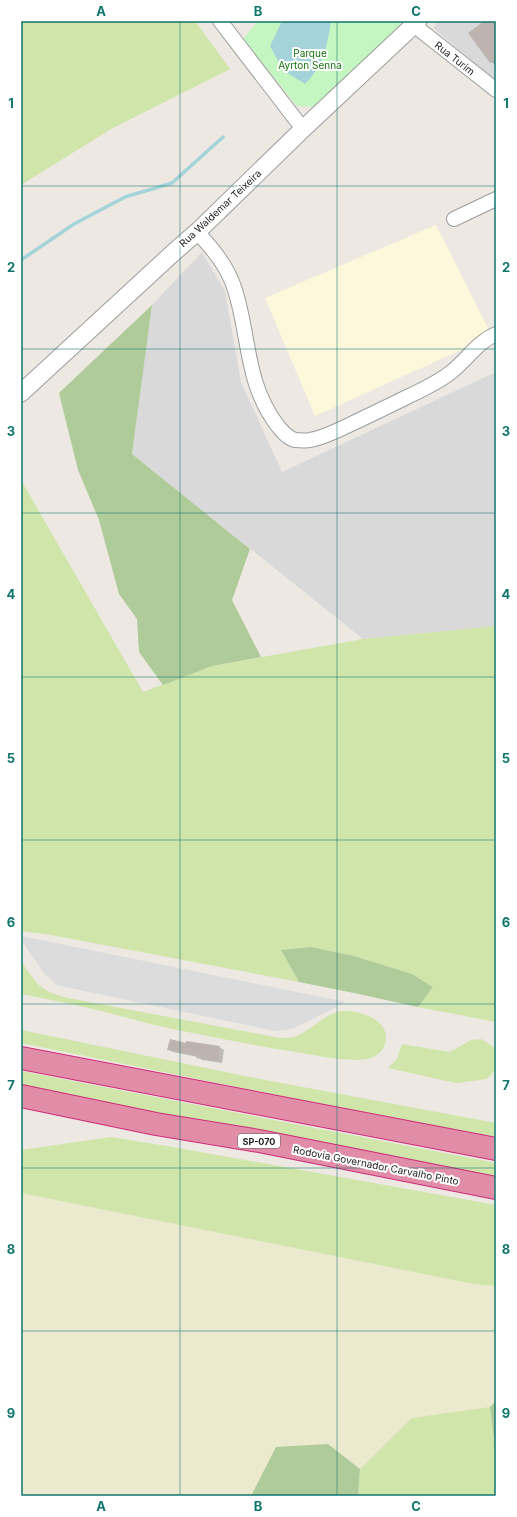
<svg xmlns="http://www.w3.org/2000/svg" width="517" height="1517" font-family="Inter,sans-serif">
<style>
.residential{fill:#dad9d9}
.education{fill:#fdf8db}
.farmland{fill:#ebe9ce}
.grass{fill:#cfe5aa}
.forest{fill:#aecb99}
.park{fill:#c3f6c0}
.parking{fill:#dcdcdc}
.water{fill:#a4d4d9}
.shadow{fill:#0003}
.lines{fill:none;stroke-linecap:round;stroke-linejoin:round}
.stream{stroke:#a4d4d9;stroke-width:3.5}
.building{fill:#bdb3af}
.minor-casing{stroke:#9d9d9d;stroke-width:16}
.tertiary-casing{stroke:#9d9d9d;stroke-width:19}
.motorway-casing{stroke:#ce2c7a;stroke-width:24}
.minor{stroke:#fff;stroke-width:14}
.tertiary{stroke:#fff;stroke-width:17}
.motorway{stroke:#e18da8;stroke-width:22}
.grid{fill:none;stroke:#0f766e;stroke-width:1;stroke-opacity:0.55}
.labels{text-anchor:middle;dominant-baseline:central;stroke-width:4;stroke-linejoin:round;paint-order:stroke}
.shield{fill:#fff;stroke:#606060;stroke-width:1}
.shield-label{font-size:9px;font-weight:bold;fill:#1c1c1c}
.park-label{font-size:10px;fill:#167410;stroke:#fff}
.street-label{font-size:10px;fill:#1c1c1c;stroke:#fff}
.neatline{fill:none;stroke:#0f766e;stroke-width:1.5}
.grid-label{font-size:13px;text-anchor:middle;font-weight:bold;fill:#0f766e}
</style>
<rect width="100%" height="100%" fill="#ede8e2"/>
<!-- residential -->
<g class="residential">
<polygon points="438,21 496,21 496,81 433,28"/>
<polygon points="202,252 225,291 241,382 282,472 496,372 496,626 363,639 132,454 152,305"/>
</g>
<!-- education -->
<polygon class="education" points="436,225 492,336 315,416 265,298"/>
<!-- farmland -->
<polygon class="farmland" points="21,1193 474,1284 496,1286 496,1401 490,1407 412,1418 360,1469 328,1444 276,1447 251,1496 21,1496"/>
<!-- grass -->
<g class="grass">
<polygon points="21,21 195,21 230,69 111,129 21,185"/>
<polygon points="21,480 143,692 212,666 363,639 496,626 496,1022 418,1007 433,987 412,974 354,956 311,947 281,950 299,982 51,935 21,931"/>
<path d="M 21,961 C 38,985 38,990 68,998 L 280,1038 C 286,1038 291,1038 297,1036 C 313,1029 327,1011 345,1011 C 363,1011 392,1022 385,1044 C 383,1050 379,1054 373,1057 C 359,1064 318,1056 302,1053 C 251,1045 200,1035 150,1024 C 138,1021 125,1017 113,1014 C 82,1006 52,1000 21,994 Z"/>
<polygon points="21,1030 260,1079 496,1123 496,1137 326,1105 21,1043"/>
<path d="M 481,1039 C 499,1049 496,1050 496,1069 L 487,1079 L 456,1083 L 388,1068 L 397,1059 L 402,1044 L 450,1052 L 471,1040 Z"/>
<polygon points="21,1071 496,1163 496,1184 21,1091"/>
<polygon points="111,1137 167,1146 496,1205 496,1286 474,1284 21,1193 21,1150"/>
<polygon points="490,1407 496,1458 496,1496 358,1496 360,1469 412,1418"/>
</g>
<!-- forest -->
<g class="forest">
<polygon points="152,305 132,454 250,549 232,600 261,657 212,666 163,685 139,652 137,619 119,594 99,520 78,470 59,393"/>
<polygon points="311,947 354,956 412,974 433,987 418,1007 354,993 299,982 281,950"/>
<polygon points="496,1401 496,1458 490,1407"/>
<polygon points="328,1444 360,1469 358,1496 251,1496 276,1447"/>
</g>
<!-- park -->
<polygon class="park" points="258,21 406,21 315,107 297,106 243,39"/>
<!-- parking -->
<polygon class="parking" points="21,936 346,1002 292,1029 275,1031 56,985 44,973 21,940"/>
<!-- water -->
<path class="water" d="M 282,21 L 331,21 C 326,49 325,63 305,84 L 283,70 L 270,46 Z"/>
<!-- shadow -->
<g class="shadow">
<polygon points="485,21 496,21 496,65 491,62"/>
<polygon points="187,1044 219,1047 224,1050 222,1063 202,1060 198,1057 173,1052 168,1049"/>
</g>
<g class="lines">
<!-- stream -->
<polyline class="stream" points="21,260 74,224 125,197 172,183 223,137"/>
</g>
<!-- building -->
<g class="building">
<polygon points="484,21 496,21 496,59 490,63 468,33"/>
<polygon points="170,1039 186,1043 186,1041 220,1046 218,1061 196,1058 197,1055 167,1050"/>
</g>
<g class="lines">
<defs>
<g id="minor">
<polyline points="220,21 303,129"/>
<polyline points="415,26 496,90"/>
<polyline points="454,219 496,199"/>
<path d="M 197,232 C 213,249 228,267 235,290 C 250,337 245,382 277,425 C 282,431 287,438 295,440 C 300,440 306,441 310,440 C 323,438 336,431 347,426 C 368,416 387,407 407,397 C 422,390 437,383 450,373 C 466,361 477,342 496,334"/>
</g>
<polyline id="tertiary" points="21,393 173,253 197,232 303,129 418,21"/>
<g id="motorway">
<polyline points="21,1058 496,1149"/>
<polyline points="21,1096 156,1124 259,1141 496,1188"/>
</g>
</defs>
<!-- minor casing -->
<use href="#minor" class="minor-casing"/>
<!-- tertiary casing -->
<use href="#tertiary" class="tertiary-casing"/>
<!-- motorway casing -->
<use href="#motorway" class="motorway-casing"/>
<!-- minor -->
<use href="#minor" class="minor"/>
<!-- tertiary -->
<use href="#tertiary" class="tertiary"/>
<!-- motorway -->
<use href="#motorway" class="motorway"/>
</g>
<!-- grid -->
<path class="grid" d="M 180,21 L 180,1496M 337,21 L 337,1496M 21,186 L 496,186M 21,349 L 496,349M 21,513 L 496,513M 21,677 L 496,677M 21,840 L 496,840M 21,1004 L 496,1004M 21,1168 L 496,1168M 21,1331 L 496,1331"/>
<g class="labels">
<!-- shield labels -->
<rect class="shield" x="238" y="1134" width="42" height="14" rx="3"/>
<g class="shield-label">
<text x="259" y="1141">SP-070</text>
</g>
<!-- park labels -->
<g class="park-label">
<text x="310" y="53">Parque<tspan x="310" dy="12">Ayrton Senna</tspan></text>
</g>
<!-- street labels -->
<g class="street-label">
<text transform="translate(455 58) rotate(38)">Rua Turim</text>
<text transform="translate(220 208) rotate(-43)">Rua Waldemar Teixeira</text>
<text transform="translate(376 1165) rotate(11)">Rodovia Governador Carvalho Pinto</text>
</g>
</g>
<!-- border -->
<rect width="517" height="1517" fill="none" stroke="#ffffff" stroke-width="44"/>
<rect x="22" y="22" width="473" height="1473" class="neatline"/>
<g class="grid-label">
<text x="101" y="16">A</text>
<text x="258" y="16">B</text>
<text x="416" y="16">C</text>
<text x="11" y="108">1</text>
<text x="506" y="108">1</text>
<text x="11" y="272">2</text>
<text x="506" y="272">2</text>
<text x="11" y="436">3</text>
<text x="506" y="436">3</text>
<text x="11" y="599">4</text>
<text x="506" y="599">4</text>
<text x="11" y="763">5</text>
<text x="506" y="763">5</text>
<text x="11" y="927">6</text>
<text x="506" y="927">6</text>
<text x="11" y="1090">7</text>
<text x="506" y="1090">7</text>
<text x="11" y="1254">8</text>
<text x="506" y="1254">8</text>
<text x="11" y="1418">9</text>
<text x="506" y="1418">9</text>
<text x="101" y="1511">A</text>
<text x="258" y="1511">B</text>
<text x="416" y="1511">C</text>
</g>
</svg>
